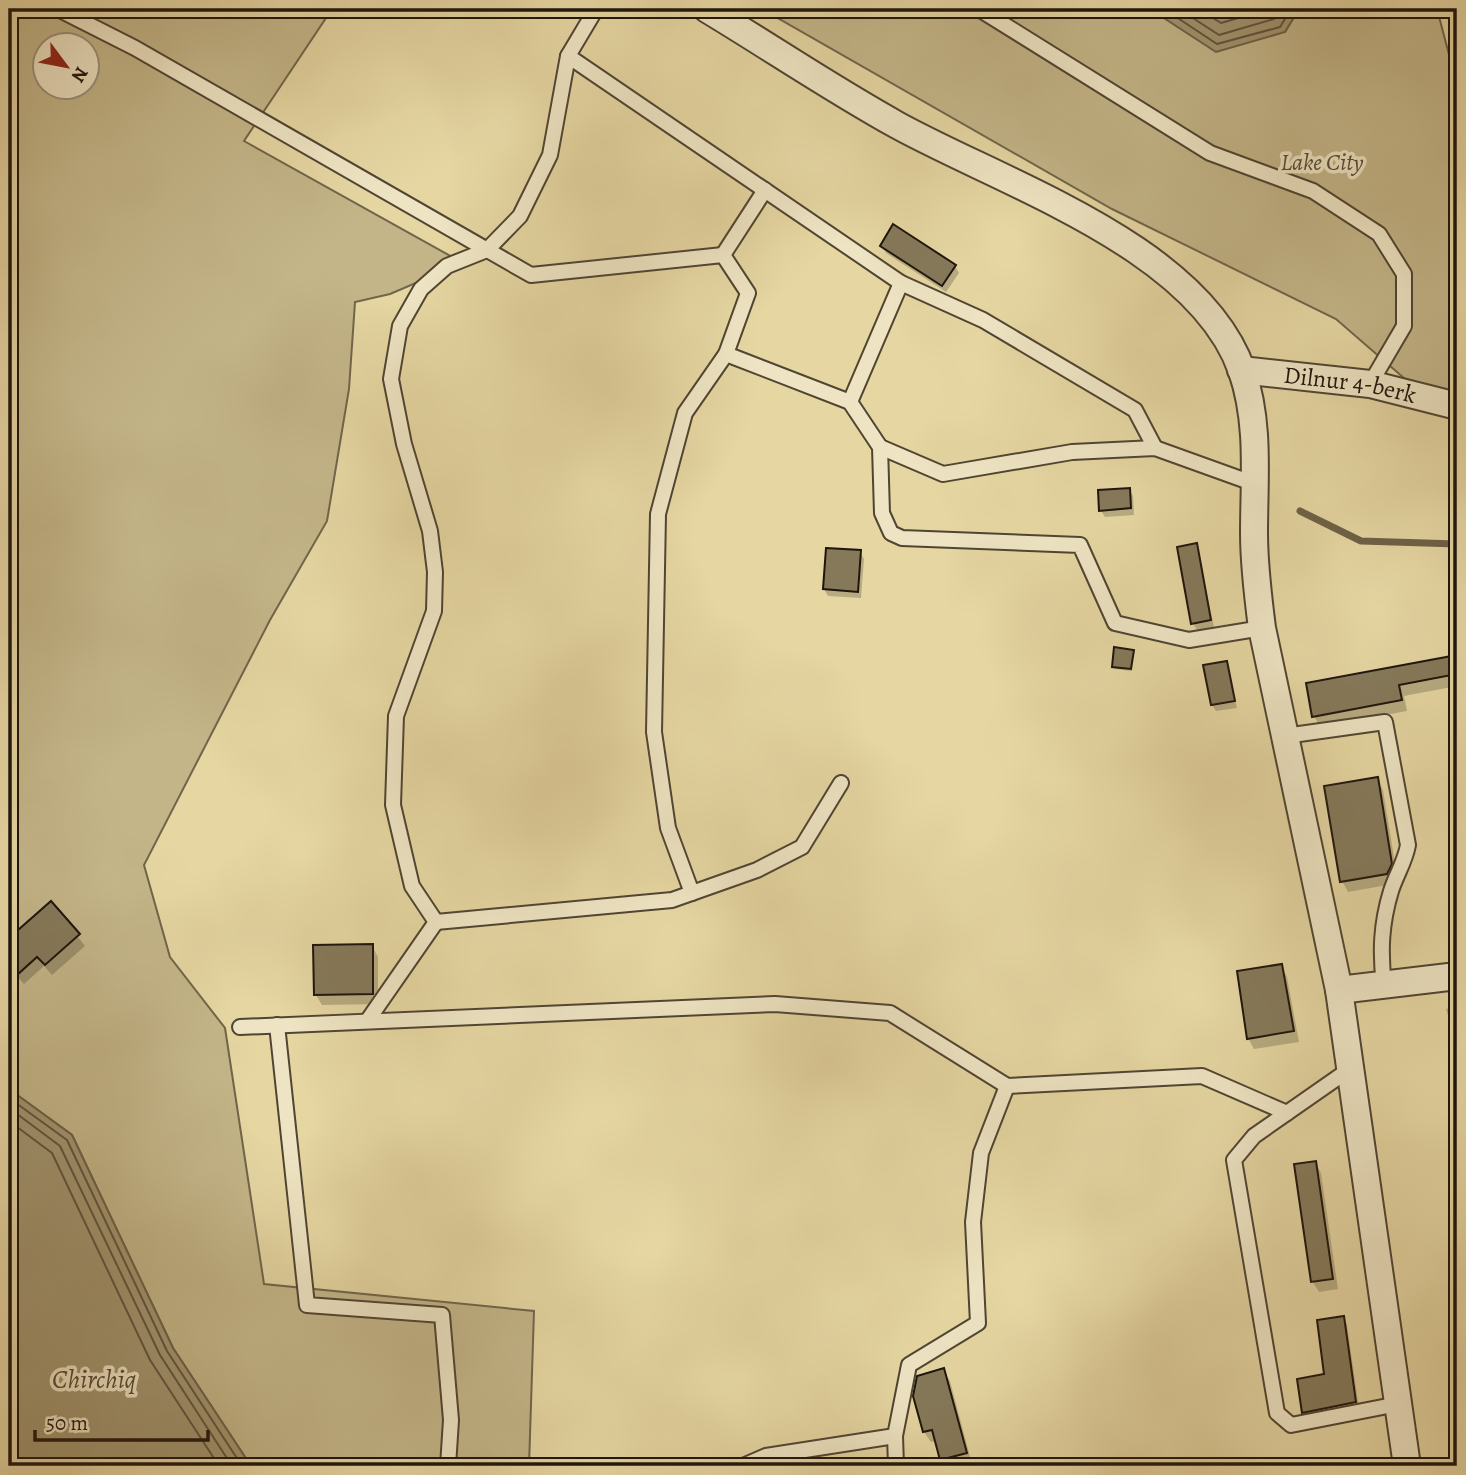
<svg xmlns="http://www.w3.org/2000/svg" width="1466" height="1475" font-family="Alegreya,serif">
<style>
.green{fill:#c3b588;stroke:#70654a;stroke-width:2;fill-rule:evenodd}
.water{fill:#a1946f;stroke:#6d6147;stroke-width:2}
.shadow{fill:#0003}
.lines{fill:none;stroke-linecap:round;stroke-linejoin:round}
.shore{stroke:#60543e;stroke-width:2}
.stream{stroke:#6d6147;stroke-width:7}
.building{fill:#85795a;stroke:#1e150c;stroke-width:2}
.lane-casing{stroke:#504532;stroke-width:18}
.street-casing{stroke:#504532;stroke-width:30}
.lane{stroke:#eee4c3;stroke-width:14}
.street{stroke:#eee4c3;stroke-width:26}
.labels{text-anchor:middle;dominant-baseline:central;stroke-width:7;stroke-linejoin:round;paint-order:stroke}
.park-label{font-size:24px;font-style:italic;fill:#584d37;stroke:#eee4c3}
.street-label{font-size:24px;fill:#1e150c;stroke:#eee4c3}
.water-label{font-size:26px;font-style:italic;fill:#524834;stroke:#eee4c3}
</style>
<rect width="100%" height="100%" fill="#e5d6a2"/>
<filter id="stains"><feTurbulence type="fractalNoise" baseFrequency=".00286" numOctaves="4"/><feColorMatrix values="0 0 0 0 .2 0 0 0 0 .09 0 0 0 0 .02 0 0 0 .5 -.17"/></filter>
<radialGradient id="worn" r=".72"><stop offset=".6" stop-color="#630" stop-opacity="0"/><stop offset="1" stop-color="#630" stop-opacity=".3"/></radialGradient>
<!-- green -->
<g class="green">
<path d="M 9,9 L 332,9 L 244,141 L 463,263 L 390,294 L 355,302 L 349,389 L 327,521 L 270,620 L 144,865 L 170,957 L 225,1028 L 264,1284 L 534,1311 L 529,1466 L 251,1466 L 173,1348 L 72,1135 L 9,1089 ZM 46,46 L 88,46 L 88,88 L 46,88 Z"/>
<polygon points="762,9 1150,9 1158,13 1285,32 1299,9 1437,9 1457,85 1457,390 1420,392 1336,319 1112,209"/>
</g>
<!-- water -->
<g class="water">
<polygon points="1150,9 1299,9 1285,32 1216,52"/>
<polygon points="9,1089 72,1135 173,1348 251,1466 9,1466"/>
</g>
<!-- shadow -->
<g class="shadow">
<polygon points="882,246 955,266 959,273 946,292 886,253"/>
<polygon points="1129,490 1133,496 1134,515 1105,517 1101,511"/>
<polygon points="1196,545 1214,627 1197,630 1193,623"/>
<polygon points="860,552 864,559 861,598 828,596 824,589"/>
<polygon points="1133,652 1132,671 1115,669 1114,666"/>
<polygon points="1457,657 1457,686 1404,696 1407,711 1320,727 1314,716 1308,685"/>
<polygon points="1226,663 1237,708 1216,711 1212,705"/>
<polygon points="1377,779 1383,790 1397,876 1393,884 1348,892 1342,881"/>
<polygon points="51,903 85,946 52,975 44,966 24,984 9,967 9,941"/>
<polygon points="372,946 378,957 378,1004 322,1005 316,995"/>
<polygon points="1281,966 1287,977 1299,1042 1254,1049 1248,1038"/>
<polygon points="1457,1006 1457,1034 1454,1035 1446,1009"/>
<polygon points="1315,1163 1321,1173 1338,1289 1319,1292 1312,1281"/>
<polygon points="1343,1318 1347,1325 1359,1409 1307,1419 1303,1413 1326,1376"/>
<polygon points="943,1370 950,1381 972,1464 963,1466 945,1466 936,1441 931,1442 924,1432"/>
</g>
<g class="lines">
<!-- shore -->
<g class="shore">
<polyline points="1164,9 1217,44 1280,27 1291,9"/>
<polyline points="1179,9 1219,35 1274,19 1281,9"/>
<polyline points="1198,9 1221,23 1269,9"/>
<polyline points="9,1098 67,1140 167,1351 242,1466"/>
<polyline points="9,1108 60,1146 160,1355 232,1466"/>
<polyline points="9,1121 52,1153 150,1360 219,1466"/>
</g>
<!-- stream -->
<polyline class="stream" points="1300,511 1361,541 1457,544"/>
</g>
<!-- building -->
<g class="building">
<polygon points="893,224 956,265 942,286 880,246"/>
<polygon points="1130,488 1131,508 1099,511 1098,490"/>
<polygon points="1197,543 1211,620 1191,624 1177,547"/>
<polygon points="826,548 861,550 858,592 823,589"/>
<polygon points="1114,647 1134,650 1131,669 1112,667"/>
<polygon points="1457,655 1457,674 1399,685 1402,700 1312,717 1306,683"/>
<polygon points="1227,661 1235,701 1211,705 1203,665"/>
<polygon points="1378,777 1392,864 1387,874 1340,882 1324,786"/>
<polygon points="51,901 80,934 45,965 37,957 17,975 9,966 9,938"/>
<polygon points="373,944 373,994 314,995 313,945"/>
<polygon points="1282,964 1294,1031 1247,1039 1237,971"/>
<polygon points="1316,1161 1333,1279 1311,1282 1294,1164"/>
<polygon points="1344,1316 1356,1402 1302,1413 1297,1379 1324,1374 1317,1320"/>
<polygon points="944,1368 967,1453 940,1460 932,1430 923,1432 913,1396 917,1376"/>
</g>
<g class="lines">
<defs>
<g id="lane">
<polyline points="58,9 135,48 531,275 723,255 748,293 726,354 850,402 880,447 882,513 891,533 902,538 1080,545 1115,623 1189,640 1262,628"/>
<polyline points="596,9 568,56 901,283 983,320 1135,410 1155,448"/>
<polyline points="979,9 1210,153 1313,191 1379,234 1404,274 1404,326 1370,384"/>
<polyline points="723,255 765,190"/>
<polyline points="850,402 901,283"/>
<polyline points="880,447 943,474 1072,452 1155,448 1255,484"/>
<path d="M 1285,736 L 1385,722 L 1408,845 C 1405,862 1396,875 1391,891 C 1381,924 1380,952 1384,985"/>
<polyline points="692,893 668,828 654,732 658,514 685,413 726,354"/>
<polyline points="436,922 672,900 757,870 802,847 841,783"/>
<polyline points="368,1020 436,922 412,886 393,805 396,716 434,611 435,572 430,531 404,444 391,379 400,326 421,289 447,266 487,250 520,216 550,155 568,56"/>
<polyline points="277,1025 307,1305 442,1315 451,1420 448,1466"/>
<polyline points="240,1027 775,1004 890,1013 1007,1086 1202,1076 1287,1113"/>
<polyline points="1350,1069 1254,1136 1234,1160 1277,1413 1291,1425 1398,1404"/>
<polyline points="895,1436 896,1466"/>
<polyline points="743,1466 766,1456 895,1436 909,1365 978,1323 973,1222 981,1153 1007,1086"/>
</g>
<g id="street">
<path d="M 707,9 C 770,47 832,89 897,125 C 1004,184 1199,247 1242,371 C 1260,423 1254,479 1254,533 C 1254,565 1258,597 1262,628 L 1339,990 L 1407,1466"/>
<path id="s1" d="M 1241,370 L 1370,384 L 1457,406"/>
<polyline points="1339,990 1457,976"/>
</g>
</defs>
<!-- lane casing -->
<use href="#lane" class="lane-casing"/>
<!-- street casing -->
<use href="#street" class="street-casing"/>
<!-- lane -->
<use href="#lane" class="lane"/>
<!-- street -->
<use href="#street" class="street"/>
</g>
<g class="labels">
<!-- park labels -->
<g class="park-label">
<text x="1322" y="162">Lake City</text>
</g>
<!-- street labels -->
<g class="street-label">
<text stroke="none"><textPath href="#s1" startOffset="110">Dilnur 4-berk</textPath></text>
</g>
<!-- water labels -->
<g class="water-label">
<text x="94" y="1379">Chirchiq</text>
</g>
</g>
<!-- margin -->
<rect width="1466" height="1475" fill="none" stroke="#e5d6a2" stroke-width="35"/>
<rect x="10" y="10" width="1445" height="1454" fill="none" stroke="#1e150c" stroke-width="3.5"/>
<rect x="18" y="18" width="1431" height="1440" fill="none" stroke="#1e150c" stroke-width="2"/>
<!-- north arrow -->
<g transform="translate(66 66) rotate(122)"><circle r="33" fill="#eee4c3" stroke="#9b917a" stroke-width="2"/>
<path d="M0-5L12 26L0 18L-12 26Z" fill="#8f2418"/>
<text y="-10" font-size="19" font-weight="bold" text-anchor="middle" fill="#1e150c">N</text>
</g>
<!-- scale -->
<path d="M35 1430v10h173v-10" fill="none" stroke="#1e150c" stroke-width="3.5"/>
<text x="46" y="1430" font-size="21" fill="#1e150c" stroke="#eee4c3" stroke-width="5" paint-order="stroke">50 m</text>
<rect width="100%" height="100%" filter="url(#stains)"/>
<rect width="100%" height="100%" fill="url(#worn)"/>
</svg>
